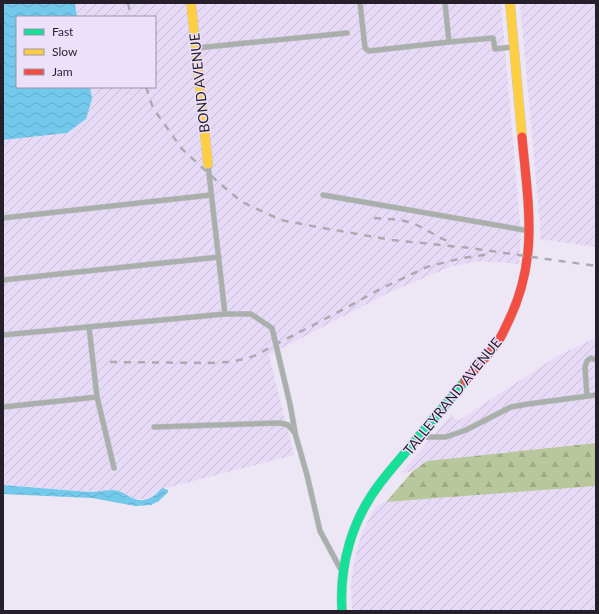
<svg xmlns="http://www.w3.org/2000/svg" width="599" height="614" font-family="Lato,sans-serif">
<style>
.industrial{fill:url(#industrial-furrows)}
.forest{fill:url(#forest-firs)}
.water{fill:url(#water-waves)}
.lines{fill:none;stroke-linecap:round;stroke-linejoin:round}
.lane-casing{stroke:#c9c4cf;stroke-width:6}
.fast-casing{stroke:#c9c4cf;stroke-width:10}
.slow-casing{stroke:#c9c4cf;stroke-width:10}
.jam-casing{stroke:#c9c4cf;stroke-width:10}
.lane{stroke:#a9b0ac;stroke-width:5}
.fast{stroke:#16e098;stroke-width:9}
.slow{stroke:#ffcf43;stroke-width:9}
.jam{stroke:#f24e42;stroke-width:9}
.rail{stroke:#ababaf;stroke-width:2.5;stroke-dasharray:7 7;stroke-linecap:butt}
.labels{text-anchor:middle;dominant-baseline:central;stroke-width:3;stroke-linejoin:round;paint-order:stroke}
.street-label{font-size:14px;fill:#241f2b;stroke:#ece0fb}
</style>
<defs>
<pattern id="industrial-furrows" width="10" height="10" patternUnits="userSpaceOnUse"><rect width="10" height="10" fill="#e7daf7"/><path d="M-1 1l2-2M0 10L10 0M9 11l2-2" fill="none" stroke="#c6bbd4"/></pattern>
<pattern id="forest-firs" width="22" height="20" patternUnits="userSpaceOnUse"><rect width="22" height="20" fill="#b9c79c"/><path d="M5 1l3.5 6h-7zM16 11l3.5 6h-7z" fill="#9faa87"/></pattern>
<pattern id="water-waves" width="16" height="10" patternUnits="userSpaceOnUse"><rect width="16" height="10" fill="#73c9ec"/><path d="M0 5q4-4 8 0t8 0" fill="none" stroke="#63accb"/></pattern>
</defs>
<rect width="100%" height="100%" fill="#ede6f5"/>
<!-- industrial -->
<g class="industrial">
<polygon points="75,3 501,3 521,233 519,264 479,261 453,266 392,291 269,355 294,455 166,488 163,488 148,499 132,499 121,492 114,490 97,492 79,491 3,485 3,140 67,133 92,99 90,87 155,87 155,17 77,17"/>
<polygon points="520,3 596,3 596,247 540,239 540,225"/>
<polygon points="596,338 596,443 427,461 413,471 400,474 451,415 458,421 557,356"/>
<polygon points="596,486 596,611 352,611 351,584 354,561 362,532 376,506 386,502"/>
</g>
<!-- forest -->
<polygon class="forest" points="596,443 596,486 386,502 413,471 427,461"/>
<!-- water -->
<g class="water">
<polygon points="3,3 75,3 77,17 17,17 17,87 90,87 92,99 86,119 67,133 3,140"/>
<path d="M 3,485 C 32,487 60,490 89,492 C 97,492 105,490 114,490 C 126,491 133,504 148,499 C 154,497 158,491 163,488 L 168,490 L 168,492 L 159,501 L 151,505 L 135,506 L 92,498 L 3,494 Z"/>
</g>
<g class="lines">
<defs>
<g id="lane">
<polyline points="360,3 365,48 369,51 449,42"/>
<polyline points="445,3 449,42 493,38 495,49 513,47"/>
<polyline points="197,48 347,33"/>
<polyline points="323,195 530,231"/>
<polyline points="3,218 211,195"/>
<polyline points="3,280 219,257"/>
<polyline points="225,314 251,314 272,328 290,404 295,432"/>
<polyline points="3,335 225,314 208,165"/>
<polyline points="587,396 585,367 587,361 591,358 596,360"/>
<polyline points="97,397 114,468"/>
<polyline points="3,407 97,397 89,327"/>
<polyline points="154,427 280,423 288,425 295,433 307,475 320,531 340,568"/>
<polyline points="422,437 446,437 466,430 511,407 528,404 596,395"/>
</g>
<path id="fast" d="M 342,611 C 339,565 352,519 381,482 C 390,470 400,459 410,447 C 428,425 447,403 465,381"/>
<g id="slow">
<polyline points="191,3 208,164"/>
<polyline points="510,3 522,137"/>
</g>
<path id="jam" d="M 465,381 C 475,369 487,357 496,344 C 502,337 505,328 509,320 C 539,258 528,203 522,137"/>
</defs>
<!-- lane casing -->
<use href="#lane" class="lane-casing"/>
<!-- fast casing -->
<use href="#fast" class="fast-casing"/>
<!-- slow casing -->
<use href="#slow" class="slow-casing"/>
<!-- jam casing -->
<use href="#jam" class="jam-casing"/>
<!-- lane -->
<use href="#lane" class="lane"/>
<!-- fast -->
<use href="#fast" class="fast"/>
<!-- slow -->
<use href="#slow" class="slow"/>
<!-- jam -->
<use href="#jam" class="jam"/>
<!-- rail -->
<g class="rail">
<polyline points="128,3 131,17"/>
<polyline points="146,87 153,108 182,149 218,182 242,202 281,220 323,228 392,240 470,248 596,266"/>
<path d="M 374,218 C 387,219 400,219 412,223 C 426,228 437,238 451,242"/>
<polyline points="110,362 207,363 230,362 244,359 257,355 269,348 344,309 380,289 427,267 462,258 490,254"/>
</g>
</g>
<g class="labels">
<!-- street labels -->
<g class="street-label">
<text transform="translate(199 83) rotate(-96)">BOND AVENUE</text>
<text transform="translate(452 396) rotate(-51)">TALLEYRAND AVENUE</text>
</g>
</g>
<!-- border -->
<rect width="599" height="614" fill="none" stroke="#241f2b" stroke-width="8"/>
<!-- legend -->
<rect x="16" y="16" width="140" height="72" fill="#ece0fb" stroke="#9c93a8"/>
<rect x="24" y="29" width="20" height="6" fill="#16e098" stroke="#9c93a8"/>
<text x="52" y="36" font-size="12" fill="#241f2b">Fast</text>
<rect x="24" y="49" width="20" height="6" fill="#ffcf43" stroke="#9c93a8"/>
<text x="52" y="56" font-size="12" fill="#241f2b">Slow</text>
<rect x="24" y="69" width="20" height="6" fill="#f24e42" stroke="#9c93a8"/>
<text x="52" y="76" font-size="12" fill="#241f2b">Jam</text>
</svg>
